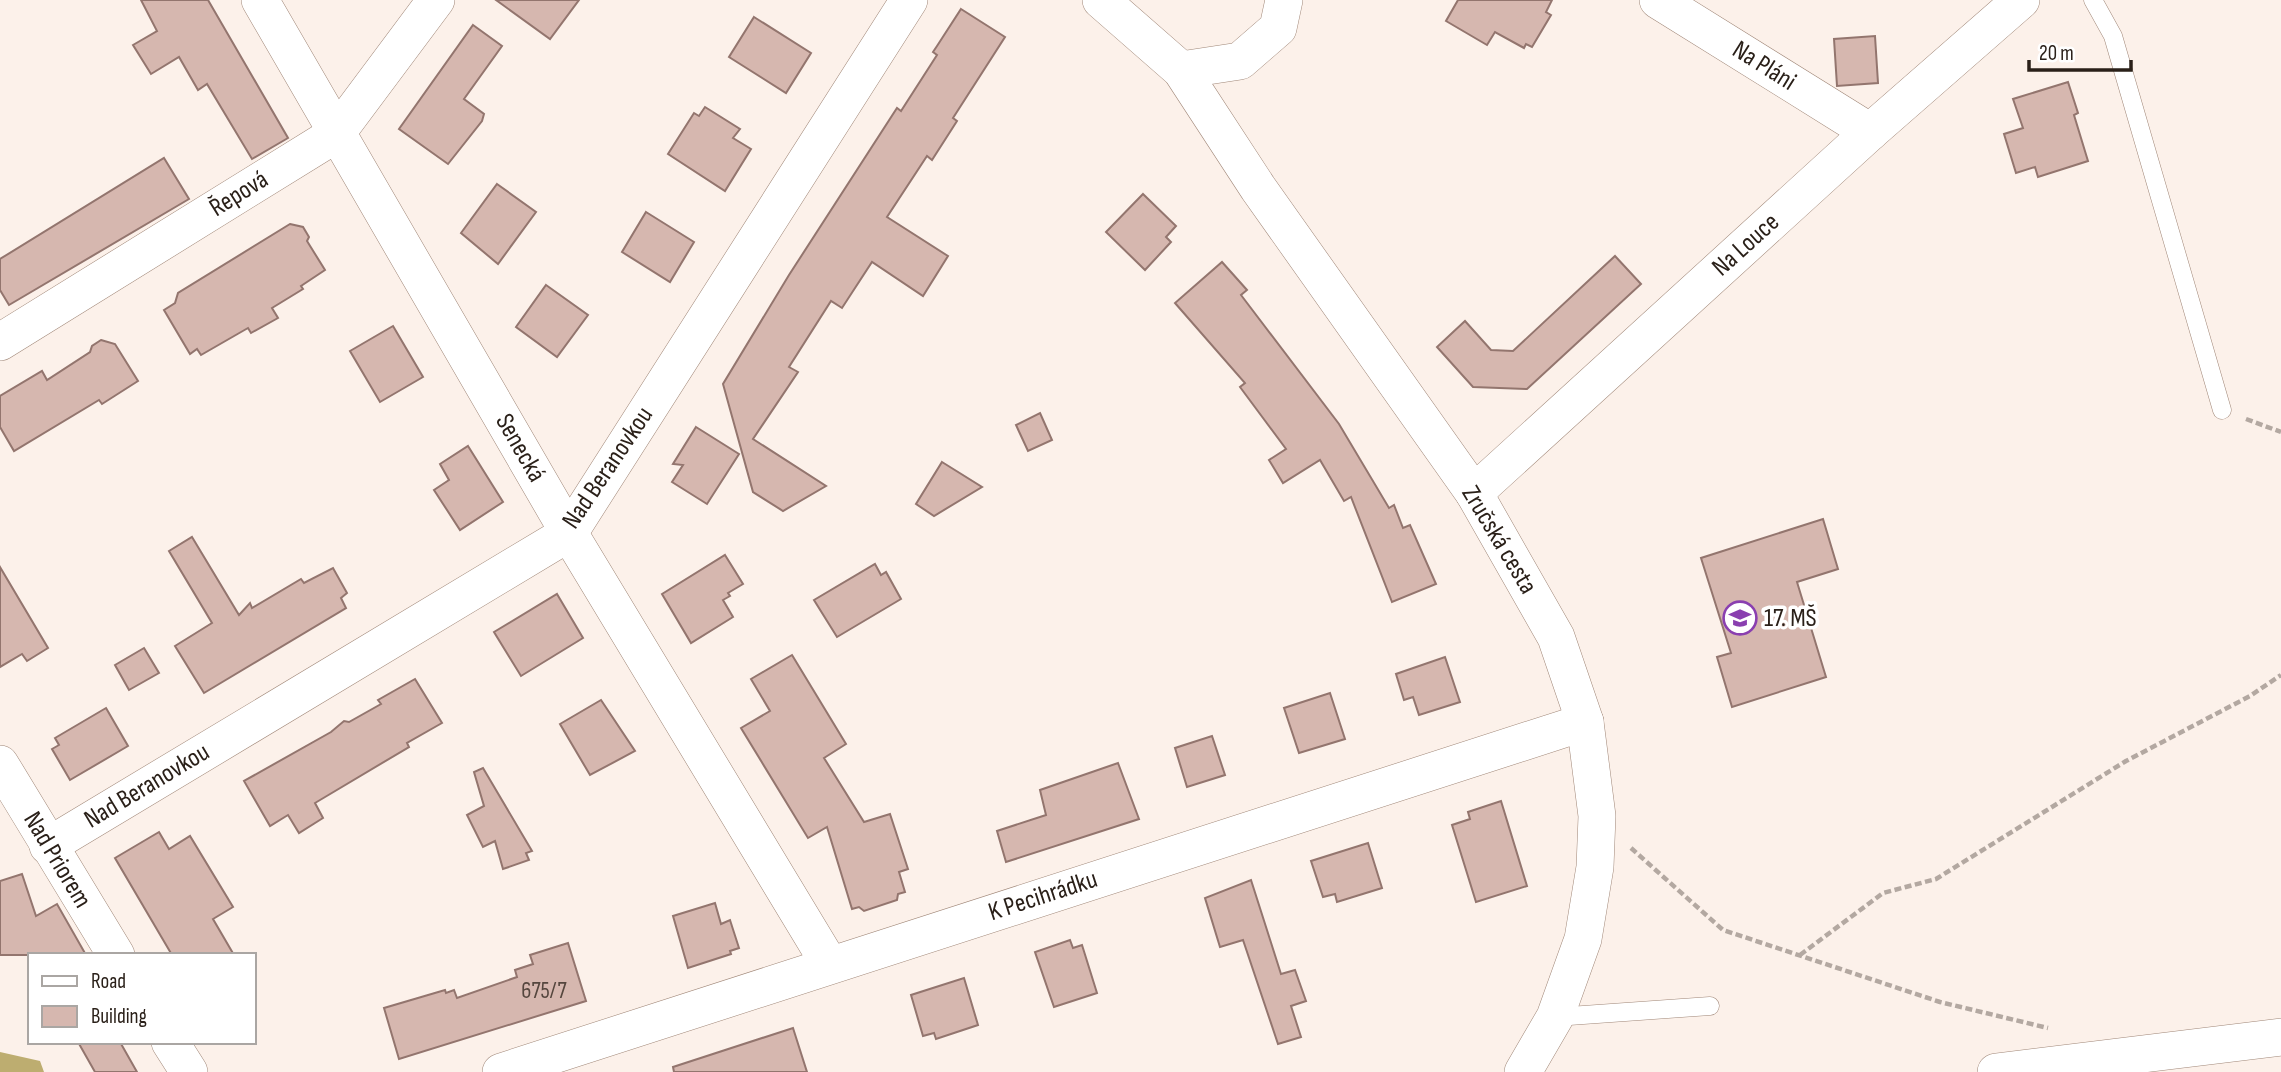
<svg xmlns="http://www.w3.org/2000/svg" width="2281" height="1072" font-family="'Sofia Sans Condensed',sans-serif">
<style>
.forest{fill:#bdad70}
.building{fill:#d6b7af;stroke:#93756e;stroke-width:2}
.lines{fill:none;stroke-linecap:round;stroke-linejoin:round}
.service-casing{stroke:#a08778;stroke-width:19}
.minor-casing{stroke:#a08778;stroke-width:38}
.path{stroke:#b3a8a1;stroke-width:4.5;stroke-dasharray:7 3.5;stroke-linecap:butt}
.service{stroke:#fff;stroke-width:18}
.minor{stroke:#fff;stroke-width:37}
.labels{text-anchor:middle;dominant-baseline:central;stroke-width:7;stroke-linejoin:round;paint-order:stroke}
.number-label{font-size:23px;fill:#55463e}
.street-label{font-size:26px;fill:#2a2019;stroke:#fff}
.poi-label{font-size:26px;fill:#2a2019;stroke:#fff;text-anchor:start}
</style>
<rect width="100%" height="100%" fill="#fcf1ea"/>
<!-- forest -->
<polygon class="forest" points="0,1052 40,1061 44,1072 0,1072"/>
<!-- building -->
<g class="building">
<polygon points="141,0 208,0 288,138 252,159 207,84 198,90 179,57 151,74 133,45 157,31"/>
<polygon points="496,0 579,0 550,39"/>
<polygon points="1458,0 1552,0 1546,12 1551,15 1532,47 1526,44 1524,48 1495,32 1487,45 1446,21"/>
<polygon points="961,9 1005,37 953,118 957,121 932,160 927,156 887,217 948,256 923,296 872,262 842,308 831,301 789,367 798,372 753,439 826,486 783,511 753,492 723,384 789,275 897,108 901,111 937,55 933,52 937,46"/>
<polygon points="754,17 811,53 786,93 729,57"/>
<polygon points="473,25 502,46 464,99 484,114 482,121 448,164 399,129"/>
<polygon points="1875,36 1878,83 1837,86 1834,39"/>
<polygon points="2068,82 2078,113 2074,115 2088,161 2038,177 2035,167 2016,173 2004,134 2023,128 2013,99"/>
<polygon points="705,107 740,129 733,138 751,149 725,191 668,154 694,113 699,116"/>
<polygon points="164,158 189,199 9,305 0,290 0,259"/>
<polygon points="497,184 536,212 498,264 461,233"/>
<polygon points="1143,194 1176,226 1166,237 1171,242 1145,270 1106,232"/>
<polygon points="646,212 694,242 670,282 622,252"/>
<polygon points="290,224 303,227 309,237 307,241 325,270 301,286 303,289 272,308 278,318 251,333 248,328 201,355 197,349 190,354 164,310 175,303 178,293"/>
<polygon points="1615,256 1641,284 1527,389 1473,387 1437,347 1465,321 1491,350 1513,351"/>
<polygon points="1222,262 1247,290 1241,295 1339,424 1389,508 1394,505 1403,528 1410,525 1436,584 1392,602 1351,497 1344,501 1320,460 1283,483 1269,460 1286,449 1240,387 1245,383 1175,303"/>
<polygon points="546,285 588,315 557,357 516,327"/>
<polygon points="393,326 423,377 380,402 350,351"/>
<polygon points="101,340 115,344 138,381 102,404 99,400 14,451 0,427 0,396 42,371 47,380 90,352 92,346"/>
<polygon points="1040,413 1052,440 1028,451 1016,425"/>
<polygon points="696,427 739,454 707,504 672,482 683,465 673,464"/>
<polygon points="468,446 503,502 460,530 434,490 449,480 440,464"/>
<polygon points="942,462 982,487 934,516 916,504"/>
<polygon points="1823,519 1838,569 1797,582 1826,677 1732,707 1717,657 1731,653 1701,558"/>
<polygon points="192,537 239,615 250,603 252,608 301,579 304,583 333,568 347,593 341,598 346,608 204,693 175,646 212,623 169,551"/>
<polygon points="725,555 743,584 728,593 730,596 723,600 733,617 691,643 662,594"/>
<polygon points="875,564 881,575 886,572 901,599 837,637 814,600"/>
<polygon points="0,567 48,648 27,661 22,654 0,667"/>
<polygon points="557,594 583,638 521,676 494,632"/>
<polygon points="144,648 159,673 129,690 115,665"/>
<polygon points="792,655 846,744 824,758 864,822 890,814 908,869 899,872 905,892 898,894 897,900 864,911 859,907 852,909 827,827 808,838 741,728 770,711 751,679"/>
<polygon points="1445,657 1460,702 1419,715 1413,697 1404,700 1396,674"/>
<polygon points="415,679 442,723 407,743 409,747 315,803 323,818 299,833 288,815 270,826 244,781 331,732 344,721 349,722 381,704 378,700"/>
<polygon points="1330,693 1345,739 1299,753 1284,708"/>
<polygon points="601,700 635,751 590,775 560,724"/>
<polygon points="106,708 128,746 70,780 52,749 59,745 55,738"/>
<polygon points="1212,736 1225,775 1187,787 1175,748"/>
<polygon points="1118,763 1139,819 1006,862 997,831 1046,815 1040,790"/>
<polygon points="483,768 532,851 526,853 529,860 503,869 495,841 483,847 467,815 484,806 474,772"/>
<polygon points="1501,801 1527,886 1476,902 1452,825 1470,819 1468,812"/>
<polygon points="159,832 169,849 190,836 233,907 213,919 234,955 172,955 115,858"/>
<polygon points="1368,843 1382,888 1337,902 1335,894 1323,897 1311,861"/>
<polygon points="22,874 36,916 57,904 86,955 0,955 0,881"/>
<polygon points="1251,880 1281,974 1295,970 1306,1001 1291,1006 1301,1037 1278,1044 1243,940 1220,947 1205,898"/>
<polygon points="715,903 721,924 730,920 739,948 730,951 731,954 688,968 673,916"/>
<polygon points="1070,940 1073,948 1082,945 1097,993 1054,1007 1035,952"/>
<polygon points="568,943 586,1001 399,1059 384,1008 445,990 446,993 454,990 457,998 517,977 515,970 533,964 530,955"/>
<polygon points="964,978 978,1025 936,1039 934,1033 923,1036 911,995"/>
<polygon points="793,1028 807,1072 674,1072 673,1067"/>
<polygon points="78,1042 120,1042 137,1072 95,1072"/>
</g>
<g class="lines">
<defs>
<g id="service">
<polyline points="2093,0 2113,36 2222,410"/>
<polyline points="1555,1017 1710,1006"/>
</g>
<g id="minor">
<polyline points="260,0 569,533 830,965"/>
<polyline points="1101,0 1181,70 1258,188 1474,493 1556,637 1585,722 1597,816 1595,867 1583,939 1555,1017 1523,1072"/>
<polyline points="1658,0 1870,132"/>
<polyline points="1181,70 1240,61 1278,28 1284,0"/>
<polyline points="0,342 336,134 436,0"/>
<polyline points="1474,493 1870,132 2021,0"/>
<polyline points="0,764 116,955"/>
<polyline points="48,846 569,533 909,0"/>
<polyline points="170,1042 189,1072"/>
<polyline points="501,1072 1585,722"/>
<polyline points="1996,1072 2281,1037"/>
</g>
</defs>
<!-- service casing -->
<use href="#service" class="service-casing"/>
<!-- minor casing -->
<use href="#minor" class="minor-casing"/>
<!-- path -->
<g class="path">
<polyline points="2246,419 2281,432"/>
<polyline points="1631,848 1723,930 1940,1002 2048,1028"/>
<polyline points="1800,955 1883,893 1936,879 2126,761 2250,696 2281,675"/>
</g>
<!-- service -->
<use href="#service" class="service"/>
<!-- minor -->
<use href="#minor" class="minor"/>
</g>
<!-- icons -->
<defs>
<symbol id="school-ring" viewBox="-11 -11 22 22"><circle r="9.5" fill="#fff" stroke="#8a3fb0" stroke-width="1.5"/><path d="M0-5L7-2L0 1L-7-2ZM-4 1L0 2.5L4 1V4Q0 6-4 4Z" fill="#8a3fb0"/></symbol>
</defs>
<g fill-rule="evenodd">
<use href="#school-ring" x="1721" y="599" width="38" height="38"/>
</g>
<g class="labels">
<!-- number labels -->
<g class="number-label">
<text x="544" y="991">675/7</text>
</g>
<!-- street labels -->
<g class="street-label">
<text transform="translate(1764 66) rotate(32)">Na Pláni</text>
<text transform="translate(239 194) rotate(-32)">Řepová</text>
<text transform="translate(1746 245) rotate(-42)">Na Louce</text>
<text transform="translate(520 448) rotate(60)">Senecká</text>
<text transform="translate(608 468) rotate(-56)">Nad Beranovkou</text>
<text transform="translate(1499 540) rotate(59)">Zručská cesta</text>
<text transform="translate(147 786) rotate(-31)">Nad Beranovkou</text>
<text transform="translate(57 860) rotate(59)">Nad Priorem</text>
<text transform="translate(1043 896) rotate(-18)">K Pecihrádku</text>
</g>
<!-- poi labels -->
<g class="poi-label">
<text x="1764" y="618">17. MŠ</text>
</g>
</g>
<!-- legend -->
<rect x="28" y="953" width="228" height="91" fill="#ffffff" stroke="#aaa6a3" stroke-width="2"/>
<rect x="42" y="976" width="35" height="10" fill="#ffffff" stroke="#aaa6a3" stroke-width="2"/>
<text x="91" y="988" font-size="21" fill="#2a2019">Road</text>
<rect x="42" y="1006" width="35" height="21" fill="#d6b7af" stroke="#aaa6a3" stroke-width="2"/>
<text x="91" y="1023" font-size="21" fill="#2a2019">Building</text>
<!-- scale -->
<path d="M2029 60v10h102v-10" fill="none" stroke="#2a2019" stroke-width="3.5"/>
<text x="2039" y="60" font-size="21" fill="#2a2019" stroke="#ffffff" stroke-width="5" paint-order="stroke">20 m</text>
</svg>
